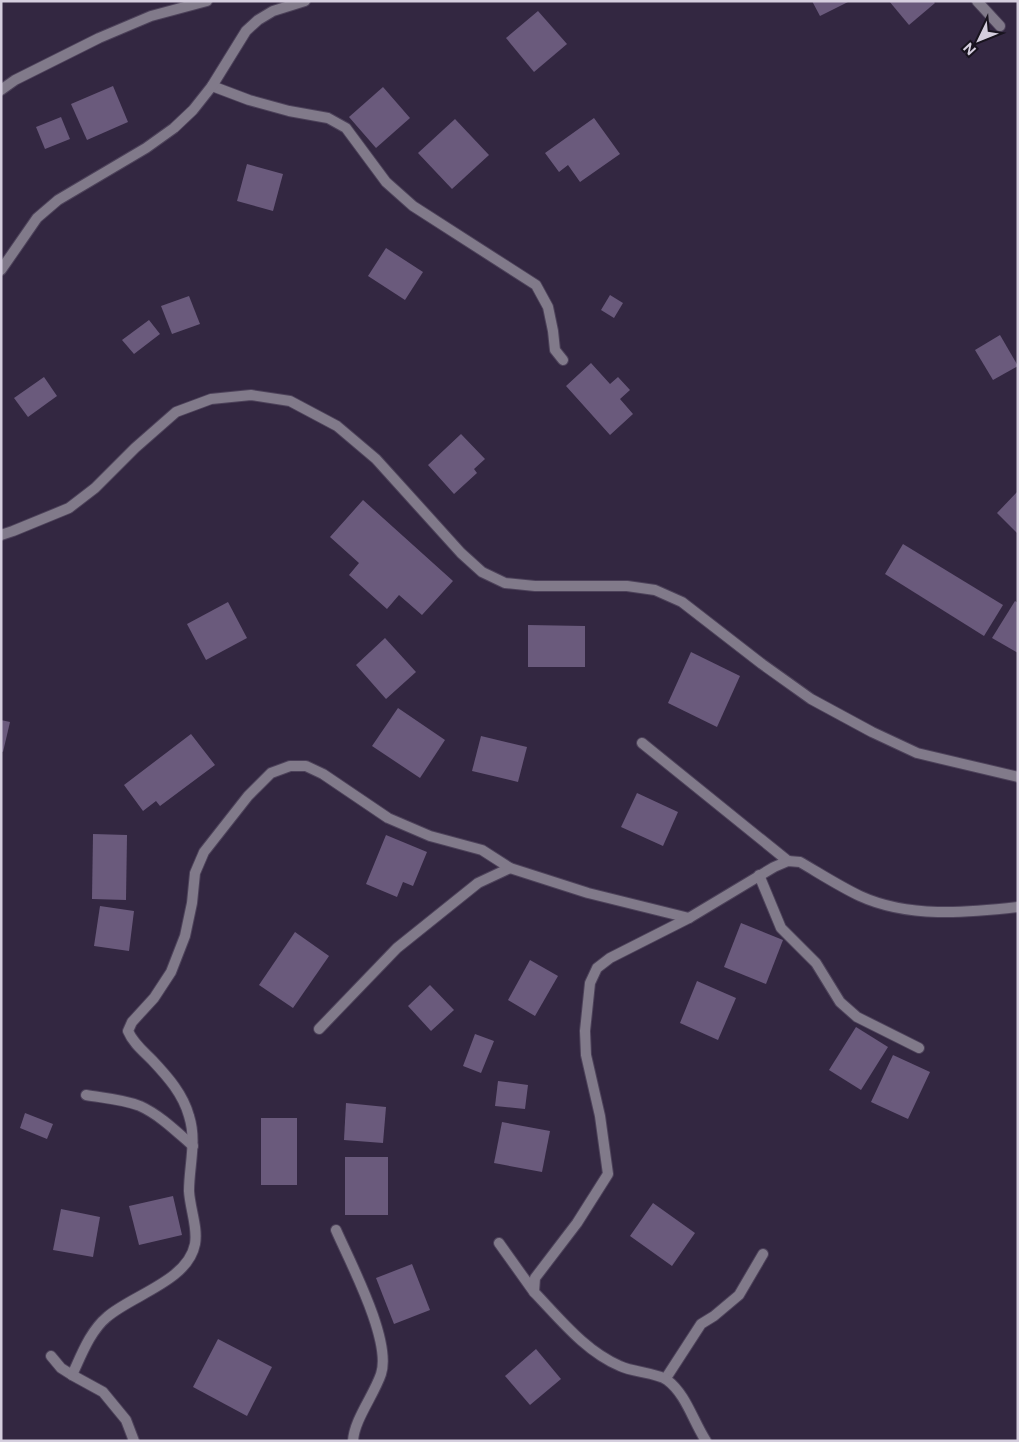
<svg xmlns="http://www.w3.org/2000/svg" width="1019" height="1442" font-family="'Public Sans',sans-serif">
<style>
.building{fill:#6a5a7c}
.lines{fill:none;stroke-linecap:round;stroke-linejoin:round}
.service-casing{stroke:#4d425a;stroke-width:12}
.minor-casing{stroke:#4d425a;stroke-width:12}
.service{stroke:#817a8a;stroke-width:10}
.minor{stroke:#817a8a;stroke-width:10}
</style>
<rect width="100%" height="100%" fill="#332741"/>
<!-- building -->
<g class="building">
<polygon points="812,1 850,1 820,16"/>
<polygon points="889,1 933,1 935,3 909,25"/>
<polygon points="538,11 567,44 534,72 506,38"/>
<polygon points="113,86 128,122 87,140 71,104"/>
<polygon points="383,87 410,118 376,148 349,117"/>
<polygon points="61,117 70,139 45,149 36,127"/>
<polygon points="594,118 620,154 580,182 568,165 559,172 545,153"/>
<polygon points="455,119 489,155 452,189 418,153"/>
<polygon points="247,164 283,174 273,211 237,201"/>
<polygon points="386,248 423,272 405,300 368,276"/>
<polygon points="610,295 623,303 614,318 601,310"/>
<polygon points="189,296 200,324 172,334 161,306"/>
<polygon points="149,320 160,334 134,354 122,340"/>
<polygon points="1000,335 1018,366 993,380 975,350"/>
<polygon points="591,363 610,384 618,377 630,390 620,399 633,414 610,435 566,386"/>
<polygon points="44,377 57,396 28,417 14,398"/>
<polygon points="461,434 485,459 474,469 477,473 454,494 428,465"/>
<polygon points="1018,491 1018,534 997,513"/>
<polygon points="363,500 453,581 422,615 399,595 387,609 349,575 359,563 330,537"/>
<polygon points="903,544 1003,605 984,636 885,574"/>
<polygon points="1015,601 1018,603 1018,653 992,638"/>
<polygon points="228,602 247,638 206,660 187,624"/>
<polygon points="528,625 585,626 585,667 528,667"/>
<polygon points="385,638 416,672 386,699 356,665"/>
<polygon points="691,652 740,676 717,727 668,703"/>
<polygon points="398,708 445,740 420,778 372,746"/>
<polygon points="1,720 10,722 3,752 1,751"/>
<polygon points="191,734 215,765 160,806 156,801 143,811 124,785"/>
<polygon points="481,736 527,747 518,782 472,771"/>
<polygon points="637,793 678,812 663,846 621,827"/>
<polygon points="93,834 127,835 126,900 92,899"/>
<polygon points="386,835 427,852 413,886 403,882 397,897 366,884"/>
<polygon points="100,906 134,911 129,951 94,946"/>
<polygon points="741,923 783,940 766,984 724,967"/>
<polygon points="295,932 329,956 293,1008 259,985"/>
<polygon points="530,960 558,976 535,1016 508,1000"/>
<polygon points="697,981 736,998 718,1040 680,1023"/>
<polygon points="430,985 454,1010 431,1031 408,1006"/>
<polygon points="856,1027 888,1047 861,1090 829,1070"/>
<polygon points="475,1034 494,1041 481,1073 463,1066"/>
<polygon points="893,1055 930,1072 908,1119 871,1102"/>
<polygon points="498,1081 528,1085 525,1109 495,1106"/>
<polygon points="346,1103 386,1107 383,1143 344,1140"/>
<polygon points="25,1113 53,1124 47,1139 20,1128"/>
<rect x="261" y="1118" width="36" height="67"/>
<polygon points="502,1122 550,1131 542,1172 494,1163"/>
<rect x="345" y="1157" width="43" height="58"/>
<polygon points="173,1196 182,1235 139,1245 129,1206"/>
<polygon points="653,1203 695,1233 672,1266 630,1236"/>
<polygon points="61,1209 100,1217 93,1257 53,1250"/>
<polygon points="412,1264 430,1310 394,1324 376,1278"/>
<polygon points="218,1339 272,1367 247,1416 193,1387"/>
<polygon points="536,1349 561,1379 530,1405 505,1376"/>
</g>
<g class="lines">
<defs>
<g id="service">
<polyline points="977,1 1000,26"/>
<polyline points="212,86 249,100 289,111 328,118 346,128 386,182 413,206 536,285 548,307 553,331 555,350 563,360"/>
<polyline points="642,743 788,861"/>
<polyline points="759,875 781,928 816,963 840,1002 857,1017 919,1048"/>
<path d="M 86,1095 C 103,1098 123,1099 140,1106 C 160,1115 177,1132 193,1146"/>
<polyline points="51,1356 61,1368 72,1375 103,1392 126,1420 134,1441"/>
</g>
<g id="minor">
<polyline points="1,90 15,80 99,38 151,16 207,1"/>
<polyline points="1,270 37,218 58,200 146,148 174,128 193,110 212,86 246,31 258,20 273,11 305,1"/>
<polyline points="1,535 13,531 69,508 95,488 135,448 176,412 211,399 251,395 290,401 337,426 376,459 461,553 482,572 505,583 535,586 627,586 655,590 682,602 762,664 811,699 872,732 917,753 1018,777"/>
<polyline points="319,1029 397,948 478,883 510,868"/>
<path d="M 336,1230 C 350,1262 392,1341 381,1374 C 374,1395 354,1420 353,1441"/>
<polyline points="499,1243 534,1292"/>
<path d="M 72,1375 C 81,1356 90,1331 107,1317 C 132,1295 188,1281 195,1244 C 198,1227 190,1209 189,1191 C 189,1166 197,1141 189,1116 C 183,1094 168,1077 152,1060 C 143,1051 133,1043 128,1031 L 132,1022 L 154,998 L 171,972 L 185,936 L 192,903 L 195,873 L 204,852 L 248,796 L 271,773 L 290,766 L 306,766 L 323,774 L 388,818 L 430,836 L 482,850 L 510,868 L 588,893 L 689,918"/>
<polyline points="666,1378 701,1324 714,1316 739,1295 763,1254"/>
<path d="M 706,1441 C 693,1421 686,1394 667,1380 C 658,1373 632,1372 620,1366 C 585,1351 560,1319 534,1292 L 535,1278 L 577,1223 L 608,1174 L 600,1116 L 586,1055 L 585,1031 L 590,983 L 597,968 L 610,958 L 689,918 L 774,867 L 788,861 L 800,862 C 819,873 839,886 860,896 C 908,918 966,913 1018,907"/>
</g>
</defs>
<!-- service casing -->
<use href="#service" class="service-casing"/>
<!-- minor casing -->
<use href="#minor" class="minor-casing"/>
<!-- service -->
<use href="#service" class="service"/>
<!-- minor -->
<use href="#minor" class="minor"/>
</g>
<!-- border -->
<rect width="1019" height="1442" fill="none" stroke="#d5cede" stroke-width="5"/>
<!-- north arrow -->
<g transform="translate(979 40) rotate(227)" stroke="#18131e" stroke-width="4" paint-order="stroke">
<path d="M0-4L9 19L0 12L-9 19Z" fill="#d5cede"/>
<text y="-8" font-size="14" font-weight="bold" text-anchor="middle" fill="#d5cede">N</text>
</g>
</svg>
